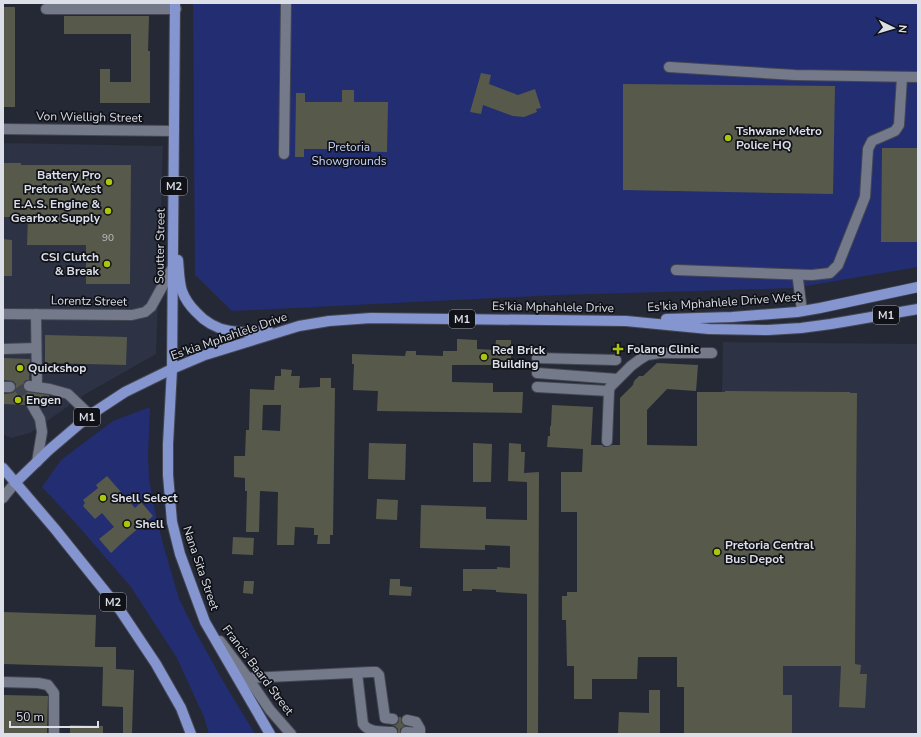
<svg xmlns="http://www.w3.org/2000/svg" width="921" height="737" font-family="'Nunito Sans',sans-serif">
<style>
.built{fill:#2d3244}
.green{fill:#232d71}
.building{fill:#575a4b;fill-rule:evenodd}
.lines{fill:none;stroke-linecap:round;stroke-linejoin:round}
.minor-tunnel{stroke:#404451;stroke-width:10;stroke-dasharray:10 5;stroke-linecap:butt}
.minor-casing{stroke:#444753;stroke-width:12}
.major-casing{stroke:#444753;stroke-width:12}
.minor{stroke:#757a8a;stroke-width:10}
.major{stroke:#8595d0;stroke-width:10}
.poi-dot{fill:#adc60d;stroke:#101218;stroke-width:1.5}
.labels{text-anchor:middle;dominant-baseline:central;stroke-width:3.5;stroke-linejoin:round;paint-order:stroke}
.number-label{font-size:10px;fill:#bbbec1}
.shield{fill:#101218;stroke:#9fa2aa;stroke-width:1}
.shield-label{font-size:11px;font-weight:bold;fill:#dcdfe8}
.street-label{font-size:12px;fill:#dcdfe8;stroke:#101218}
.poi-label{font-size:12px;font-weight:bold;fill:#dcdfe8;stroke:#101218;text-anchor:start}
.park-label{font-size:12px;fill:#c5d2fd;stroke:#101218}
</style>
<rect width="100%" height="100%" fill="#252936"/>
<!-- built -->
<g class="built">
<polygon points="3,143 163,146 156,354 87,393 30,433 11,438 3,434"/>
<polygon points="723,342 918,344 918,734 792,734 792,696 783,695 783,657 855,658 857,393 850,393 850,392 726,391 725,392 722,392"/>
</g>
<!-- green -->
<g class="green">
<polygon points="193,3 918,3 918,267 794,288 557,295 232,311 195,275"/>
<polygon points="150,407 148,455 149,479 155,511 163,544 179,599 194,629 223,681 255,734 209,734 204,717 177,658 131,587 74,521 42,487 61,460 113,421"/>
</g>
<!-- building -->
<g class="building">
<rect x="3" y="7" width="12" height="100"/>
<polygon points="64,16 149,16 148,51 150,51 150,103 100,103 100,69 110,69 110,82 131,82 131,34 64,34"/>
<polygon points="481,73 491,75 489,84 518,95 535,89 541,108 536,109 537,112 524,117 513,116 483,105 481,114 470,112"/>
<polygon points="623,84 835,86 833,194 623,190"/>
<polygon points="342,90 354,90 354,102 388,102 387,152 341,151 341,149 304,149 304,157 295,157 296,93 305,93 305,102 342,102"/>
<polygon points="882,148 918,148 918,242 881,242"/>
<polygon points="3,163 21,163 21,165 131,165 130,284 86,284 86,245 27,245 28,217 3,217"/>
<polygon points="3,239 12,240 12,276 3,276"/>
<polygon points="45,335 127,337 126,365 45,363"/>
<polygon points="457,339 477,340 477,349 495,350 496,340 511,340 511,365 452,365 452,382 493,383 493,392 523,392 522,413 377,411 378,391 353,390 354,364 352,364 352,354 405,356 406,351 416,351 416,355 443,356 443,351 457,351"/>
<polygon points="3,358 30,359 29,380 26,380 24,382 23,388 25,391 28,392 49,395 49,406 40,406 36,400 32,399 28,400 26,402 26,405 3,404 3,394 13,393 15,391 16,387 16,384 13,381 3,380"/>
<polygon points="657,363 698,365 696,391 667,389 647,410 647,445 697,446 697,392 725,392 725,391 850,392 850,393 857,393 855,664 861,665 860,674 867,674 865,708 839,707 841,666 783,666 783,695 792,695 792,734 684,734 684,687 677,687 677,657 638,657 637,679 592,679 592,699 574,699 574,666 567,666 566,620 562,620 562,596 567,596 567,592 577,592 577,512 561,512 561,472 582,472 583,449 547,447 548,436 550,436 550,426 551,426 552,405 593,407 591,445 602,445 604,447 607,447 612,445 620,445 620,398 633,385 634,381 639,376 643,376"/>
<path d="M 281,369 L 292,370 L 291,376 L 300,376 L 299,388 L 320,387 L 320,378 L 331,378 L 331,388 L 335,388 L 333,535 L 330,535 L 330,544 L 317,544 L 318,535 L 314,535 L 314,528 L 295,527 L 294,545 L 277,545 L 278,492 L 260,491 L 259,532 L 246,532 L 247,491 L 245,491 L 245,478 L 234,477 L 234,456 L 245,456 L 246,430 L 249,430 L 250,389 L 274,390 L 275,376 L 281,376 ZM 263,405 L 281,405 L 280,431 L 262,430 Z"/>
<polygon points="369,443 406,444 405,480 368,479"/>
<polygon points="473,443 492,444 491,482 473,482"/>
<polygon points="509,443 521,444 521,452 525,452 524,473 539,472 538,734 527,734 527,594 496,592 496,590 472,589 472,591 463,591 463,569 497,569 497,567 510,568 510,546 485,545 485,550 420,548 421,505 486,507 486,519 527,520 527,482 508,481"/>
<polygon points="107,476 135,508 141,502 153,516 128,537 111,553 99,539 114,527 102,513 95,519 83,506 85,503 83,500 98,488 96,485"/>
<polygon points="377,499 398,500 397,520 376,519"/>
<polygon points="233,537 254,538 253,555 232,554"/>
<polygon points="390,579 400,579 400,586 412,587 411,596 389,595"/>
<polygon points="244,581 254,581 253,594 243,593"/>
<polygon points="3,612 96,615 95,647 116,647 116,669 134,670 132,734 123,734 123,707 102,706 103,667 3,664"/>
<polygon points="649,690 660,690 660,733 639,733 638,734 618,734 619,712 649,713"/>
<polygon points="3,695 48,696 47,734 3,734"/>
<polygon points="399,717 401,717 401,722 405,726 400,729 400,734 398,734 398,729 395,726 392,725 395,725 398,723 399,720"/>
<polygon points="70,725 103,726 103,734 70,734"/>
</g>
<g class="lines">
<!-- minor-tunnel -->
<polyline class="minor-tunnel" points="18,387 32,405"/>
<defs>
<g id="minor">
<polyline points="46,9 176,9"/>
<polyline points="669,67 795,75 918,77"/>
<polyline points="3,129 174,131"/>
<polyline points="284,154 286,3"/>
<polyline points="676,270 812,275 830,273 838,265 865,197 868,149 872,141 895,131 899,125 902,77"/>
<polyline points="797,275 798,280 802,311"/>
<polyline points="3,314 132,315 145,312 151,307 173,267"/>
<polyline points="36,314 37,387"/>
<polyline points="3,349 36,348"/>
<polyline points="537,358 616,360"/>
<polyline points="537,373 617,379"/>
<polyline points="29,386 50,389 68,394 90,415"/>
<polyline points="3,387 10,387"/>
<polyline points="537,387 609,391"/>
<polyline points="32,405 40,419 42,432 37,462"/>
<polyline points="607,441 609,391 610,387 631,366 639,360 647,355 660,353 712,353"/>
<polyline points="3,498 6,494 15,483"/>
<polyline points="220,641 248,678 270,710 291,734"/>
<path d="M 357,673 L 363,724 C 369,733 382,731 392,732"/>
<polyline points="248,678 371,672 376,672 379,675 385,718 393,719"/>
<polyline points="3,682 38,683 48,685 54,693 54,734"/>
<polyline points="407,720 416,722 420,729 420,734"/>
<polyline points="406,732 420,733"/>
</g>
<g id="major">
<polyline points="175,3 172,369 168,444 168,475 172,522 180,554 205,622 270,734"/>
<path d="M 178,260 C 179,270 179,282 182,291 C 185,299 190,306 196,312 C 215,333 240,335 268,330"/>
<polyline points="666,319 732,317 797,312 820,308 918,287"/>
<polyline points="3,468 55,529 120,610 156,664 181,708 191,734"/>
<polyline points="15,483 49,450 90,415 125,392 172,369 205,355 299,326 329,321 371,318 626,321 709,329 768,330 801,328 831,324 918,309"/>
</g>
</defs>
<!-- minor casing -->
<use href="#minor" class="minor-casing"/>
<!-- major casing -->
<use href="#major" class="major-casing"/>
<!-- minor -->
<use href="#minor" class="minor"/>
<!-- major -->
<use href="#major" class="major"/>
</g>
<!-- markers -->
<g class="poi-dot">
<circle cx="728" cy="138" r="4"/>
<circle cx="109" cy="182" r="4"/>
<circle cx="108" cy="211" r="4"/>
<circle cx="107" cy="264" r="4"/>
<path d="M616 343h4v4h4v4h-4v4h-4v-4h-4v-4h4z"/>
<circle cx="484" cy="357" r="4"/>
<circle cx="20" cy="368" r="4"/>
<circle cx="18" cy="400" r="4"/>
<circle cx="103" cy="498" r="4"/>
<circle cx="127" cy="524" r="4"/>
<circle cx="717" cy="552" r="4"/>
</g>
<g class="labels">
<!-- number labels -->
<g class="number-label">
<text x="108" y="238">90</text>
</g>
<!-- shield labels -->
<g class="shield">
<rect x="161" y="177" width="26" height="18" rx="3"/>
<rect x="873" y="306" width="26" height="18" rx="3"/>
<rect x="449" y="310" width="26" height="18" rx="3"/>
<rect x="74" y="408" width="26" height="18" rx="3"/>
<rect x="100" y="593" width="26" height="18" rx="3"/>
</g>
<g class="shield-label">
<text x="174" y="186">M2</text>
<text x="886" y="315">M1</text>
<text x="462" y="319">M1</text>
<text x="87" y="417">M1</text>
<text x="113" y="602">M2</text>
</g>
<!-- street labels -->
<g class="street-label">
<text transform="translate(89 117) rotate(1)">Von Wielligh Street</text>
<text transform="translate(160 246) rotate(-89)">Soutter Street</text>
<text transform="translate(89 301) rotate(1)">Lorentz Street</text>
<text transform="translate(724 302) rotate(-4)">Es'kia Mphahlele Drive West</text>
<text transform="translate(553 307) rotate(1)">Es'kia Mphahlele Drive</text>
<text transform="translate(229 336) rotate(-19)">Es'kia Mphahlele Drive</text>
<text transform="translate(201 568) rotate(71)">Nana Sita Street</text>
<text transform="translate(258 670) rotate(53)">Francis Baard Street</text>
</g>
<!-- poi labels -->
<g class="poi-label">
<text x="736" y="131">Tshwane Metro<tspan x="736" dy="14">Police HQ</tspan></text>
<text x="101" y="175" text-anchor="end">Battery Pro<tspan x="101" dy="14">Pretoria West</tspan></text>
<text x="100" y="204" text-anchor="end">E.A.S. Engine &amp;<tspan x="100" dy="14">Gearbox Supply</tspan></text>
<text x="99" y="257" text-anchor="end">CSI Clutch<tspan x="99" dy="14">&amp; Break</tspan></text>
<text x="627" y="349">Folang Clinic</text>
<text x="492" y="350">Red Brick<tspan x="492" dy="14">Building</tspan></text>
<text x="28" y="368">Quickshop</text>
<text x="26" y="400">Engen</text>
<text x="111" y="498">Shell Select</text>
<text x="135" y="524">Shell</text>
<text x="725" y="545">Pretoria Central<tspan x="725" dy="14">Bus Depot</tspan></text>
</g>
<!-- park labels -->
<g class="park-label">
<text x="349" y="147">Pretoria<tspan x="349" dy="14">Showgrounds</tspan></text>
</g>
</g>
<!-- border -->
<rect width="921" height="737" fill="none" stroke="#dcdfe8" stroke-width="8"/>
<!-- north arrow -->
<g transform="translate(893 28) rotate(95)" stroke="#101218" stroke-width="3" paint-order="stroke">
<path d="M0-3L7 15L0 10L-7 15Z" fill="#dcdfe8"/>
<text y="-6" font-size="11" font-weight="bold" text-anchor="middle" fill="#dcdfe8">N</text>
</g>
<!-- scale -->
<path d="M10 721v6h88v-6" fill="none" stroke="#dcdfe8" stroke-width="2"/>
<text x="16" y="721" font-size="12" fill="#dcdfe8" stroke="#101218" stroke-width="3" paint-order="stroke">50 m</text>
</svg>
